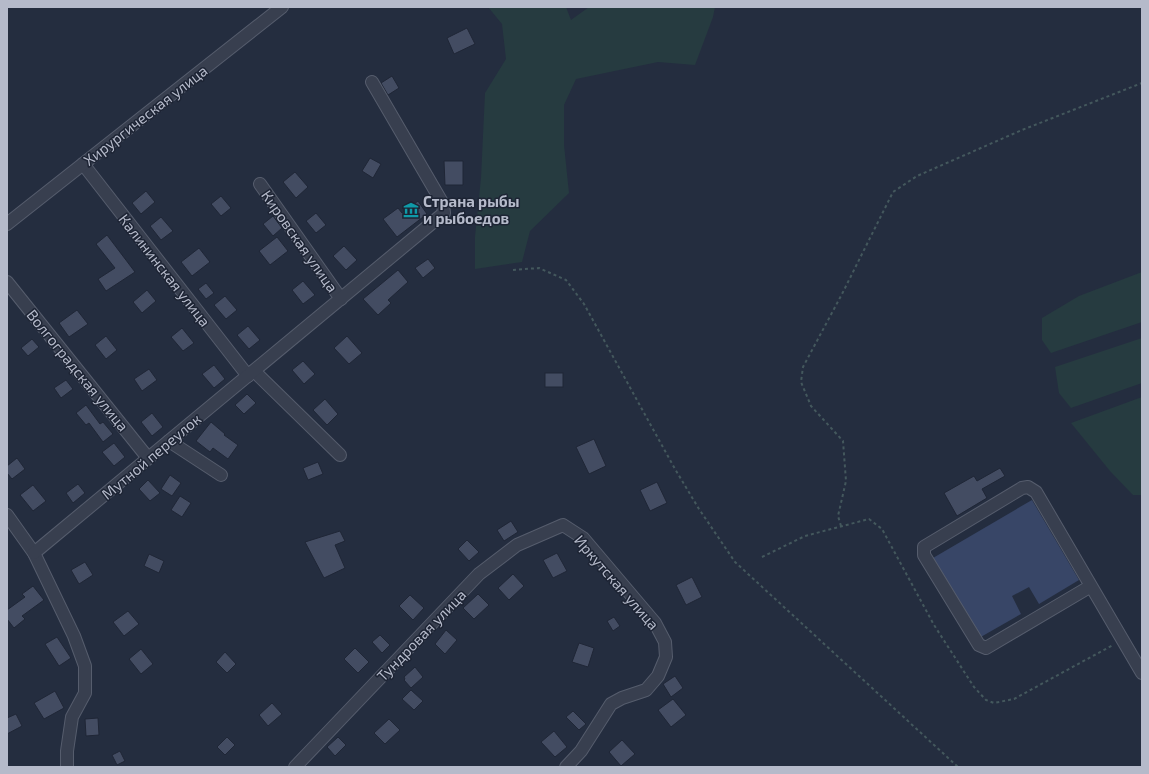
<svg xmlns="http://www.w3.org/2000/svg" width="1149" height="774" font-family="'Exo 2',sans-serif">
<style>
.green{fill:#263b40}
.water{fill:#384667}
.building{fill:#434c62;stroke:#1f2636}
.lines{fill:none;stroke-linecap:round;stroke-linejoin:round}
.minor-casing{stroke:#565d6d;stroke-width:14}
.path{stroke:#44585d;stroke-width:2;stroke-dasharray:3 3;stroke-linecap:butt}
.minor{stroke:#383f4f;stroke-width:12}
.labels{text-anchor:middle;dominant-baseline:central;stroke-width:3;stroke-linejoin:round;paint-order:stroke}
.street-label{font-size:15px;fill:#b5baca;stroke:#1d2434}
.poi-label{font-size:15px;font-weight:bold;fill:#b5baca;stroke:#1d2434;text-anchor:start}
</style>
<rect width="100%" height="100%" fill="#242d3f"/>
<!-- green -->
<g class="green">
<polygon points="488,7 566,7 571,20 589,7 715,7 713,17 695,65 658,62 576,79 564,105 564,145 569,193 530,231 522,262 475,269 475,237 481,178 485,93 506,59 502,24"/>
<polygon points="1142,272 1142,322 1051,353 1042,340 1042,318 1079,296"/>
<polygon points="1142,338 1142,383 1071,408 1059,393 1055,367"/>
<polygon points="1142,397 1142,495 1133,495 1110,471 1071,423"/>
</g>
<!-- water -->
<polygon class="water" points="1032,500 1079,580 1039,604 1029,587 1012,596 1021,614 979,638 933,558"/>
<!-- building -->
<g class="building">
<polygon points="467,28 475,44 454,54 447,38"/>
<polygon points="392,76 399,88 388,95 381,83"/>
<polygon points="370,158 381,164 373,178 362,171"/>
<polygon points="444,161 463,161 463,185 445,185"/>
<polygon points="295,172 308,187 296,198 283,182"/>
<polygon points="146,191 155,202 141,214 132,203"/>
<polygon points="221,196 231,208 221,216 211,204"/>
<polygon points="418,201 427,214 397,237 383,219 398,208 402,213"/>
<polygon points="316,213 326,225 316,233 306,221"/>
<polygon points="273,216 282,228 273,236 263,224"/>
<polygon points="161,217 173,231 161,240 150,226"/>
<polygon points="107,235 135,272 106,291 98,279 115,268 96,244"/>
<polygon points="277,237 288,251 270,265 259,251"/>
<polygon points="344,246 357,260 346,270 333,256"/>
<polygon points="199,248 210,262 192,276 181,262"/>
<polygon points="428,259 435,268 423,278 415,268"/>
<polygon points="398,270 408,282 388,300 391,303 378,315 363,299"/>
<polygon points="303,281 315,295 303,304 292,290"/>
<polygon points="206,283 214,293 206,299 198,289"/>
<polygon points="147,290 156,301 142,313 133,302"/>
<polygon points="225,296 237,310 226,319 214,305"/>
<polygon points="77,310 88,324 69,337 59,323"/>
<polygon points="248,326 260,340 249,349 237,335"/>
<polygon points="182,328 194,343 183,351 171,337"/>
<polygon points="106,336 117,350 106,359 95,345"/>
<polygon points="347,336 362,353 349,364 334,348"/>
<polygon points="32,339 39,347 28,356 21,348"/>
<polygon points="303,361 315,374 304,384 292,370"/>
<polygon points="214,365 225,379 214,388 202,374"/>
<polygon points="149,369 157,380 142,391 134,379"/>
<rect x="545" y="373" width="18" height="14"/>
<polygon points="66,380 73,389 61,398 54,388"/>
<polygon points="247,394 256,403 244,414 235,405"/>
<polygon points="325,399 338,414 327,425 313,410"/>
<polygon points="86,405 100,424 103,422 113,434 103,442 89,423 86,425 76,413"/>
<polygon points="152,413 163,427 152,436 141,422"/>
<polygon points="211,422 225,434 224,435 238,445 228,459 213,448 210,452 196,441"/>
<polygon points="594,439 606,466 589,474 576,447"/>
<polygon points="114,443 125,457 114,466 102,452"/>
<polygon points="17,458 25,469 12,479 7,473 7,466"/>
<polygon points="318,462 323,474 308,480 303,468"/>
<polygon points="1000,468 1005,476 982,489 987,498 957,516 944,493 974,476 977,481"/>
<polygon points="170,475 181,483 172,496 161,489"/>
<polygon points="148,480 160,493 150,501 139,489"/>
<polygon points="657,482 667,503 650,511 640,490"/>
<polygon points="78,484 85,493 73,503 66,493"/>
<polygon points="33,485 46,501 33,511 20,495"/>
<polygon points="180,496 191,503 182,517 171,510"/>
<polygon points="511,521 518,532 504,541 497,530"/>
<polygon points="340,531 345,541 335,545 345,568 324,578 305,542"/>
<polygon points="467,540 479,552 469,561 458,549"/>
<polygon points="557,553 567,571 553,578 543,560"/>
<polygon points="149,554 164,561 159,573 144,566"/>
<polygon points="85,562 93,575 79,584 71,570"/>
<polygon points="513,574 524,586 509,600 498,588"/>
<polygon points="692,577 702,597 686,605 676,585"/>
<polygon points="33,586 44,600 22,616 25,619 14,628 7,619 7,610 25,597 22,594"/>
<polygon points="478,594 489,605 474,619 463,608"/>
<polygon points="410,595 424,608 413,620 399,606"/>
<polygon points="128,611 139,624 124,636 113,622"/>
<polygon points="614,617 620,626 613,631 607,621"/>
<polygon points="446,630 457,640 445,654 435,644"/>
<polygon points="380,635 390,645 382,653 372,642"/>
<polygon points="57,637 71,658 59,666 45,644"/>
<polygon points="579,643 594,648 588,667 572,662"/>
<polygon points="355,648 369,662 358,673 344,659"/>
<polygon points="141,649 153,664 141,674 129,659"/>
<polygon points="225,652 236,664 227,673 216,662"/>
<polygon points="415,667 423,677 411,688 404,680 405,679 404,677"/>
<polygon points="675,676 683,688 671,697 663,684"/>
<polygon points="411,690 423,701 414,710 402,699"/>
<polygon points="55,691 64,708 44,719 34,703"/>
<polygon points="673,699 686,715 671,727 658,710"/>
<polygon points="272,703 282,714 268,726 259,715"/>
<polygon points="573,711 586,724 579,730 566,717"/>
<polygon points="16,714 22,726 7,734 7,718"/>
<polygon points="98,718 99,735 86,736 85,719"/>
<polygon points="389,719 400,730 385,744 374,733"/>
<polygon points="554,731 567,747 555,757 541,742"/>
<polygon points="227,737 235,745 225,755 217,747"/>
<polygon points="338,737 346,745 335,756 327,747"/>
<polygon points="622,740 635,754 621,766 609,752"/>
<polygon points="120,751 125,761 117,765 112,755"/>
</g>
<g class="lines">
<defs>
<g id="minor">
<polyline points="83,164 248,376"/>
<polyline points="260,184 341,299"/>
<polyline points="7,224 282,7"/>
<polyline points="7,282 148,458"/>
<polyline points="254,371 340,455"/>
<polyline points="169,441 221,475"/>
<polyline points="7,515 34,553 74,636 85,666 85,693 72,717 67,751 67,767"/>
<polyline points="34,553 444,213 443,204 372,82"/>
<path d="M 1091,586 L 986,648 L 979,645 L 924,555 L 924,547 L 1022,488 L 1028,487 L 1036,492 C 1071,552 1107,613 1142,673"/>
<polyline points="295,767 479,574 517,545 563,525 583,538 655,623 665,642 666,657 658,676 646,690 622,698 611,704 581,751 566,767"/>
</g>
</defs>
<!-- minor casing -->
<use href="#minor" class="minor-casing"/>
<!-- path -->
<g class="path">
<polyline points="513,270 539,268 566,280 584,304 675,469 699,509 735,562 958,767"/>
<polyline points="841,526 838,516 846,481 843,441 811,406 801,382 803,367 842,294 893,192 917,176 1022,130 1142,83"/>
<polyline points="762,557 805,536 869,519 882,529 934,625 974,687 986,700 994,703 1014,699 1113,645"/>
</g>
<!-- minor -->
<use href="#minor" class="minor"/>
</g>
<!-- icons -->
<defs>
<symbol id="museum-bare" viewBox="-9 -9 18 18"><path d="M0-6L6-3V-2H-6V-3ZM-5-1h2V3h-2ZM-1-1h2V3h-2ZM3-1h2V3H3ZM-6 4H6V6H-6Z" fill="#0f9aa8" stroke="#1d2434" stroke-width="2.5" paint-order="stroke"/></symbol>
</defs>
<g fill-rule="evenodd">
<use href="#museum-bare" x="400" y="199" width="22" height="22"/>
</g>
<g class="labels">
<!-- street labels -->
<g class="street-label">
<text transform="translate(145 115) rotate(-38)">Хирургическая улица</text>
<text transform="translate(300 241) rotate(55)">Кировская улица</text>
<text transform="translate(165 270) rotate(52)">Калининская улица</text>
<text transform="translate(78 370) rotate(51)">Волгоградская улица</text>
<text transform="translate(151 456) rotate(-40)">Мутной переулок</text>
<text transform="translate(617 582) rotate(49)">Иркутская улица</text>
<text transform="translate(421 635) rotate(-46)">Тундровая улица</text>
</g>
<!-- poi labels -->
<g class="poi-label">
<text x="423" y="201">Страна рыбы<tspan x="423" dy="17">и рыбоедов</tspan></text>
</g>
</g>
<!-- border -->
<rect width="1149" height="774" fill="none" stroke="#b5baca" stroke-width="16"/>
</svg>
